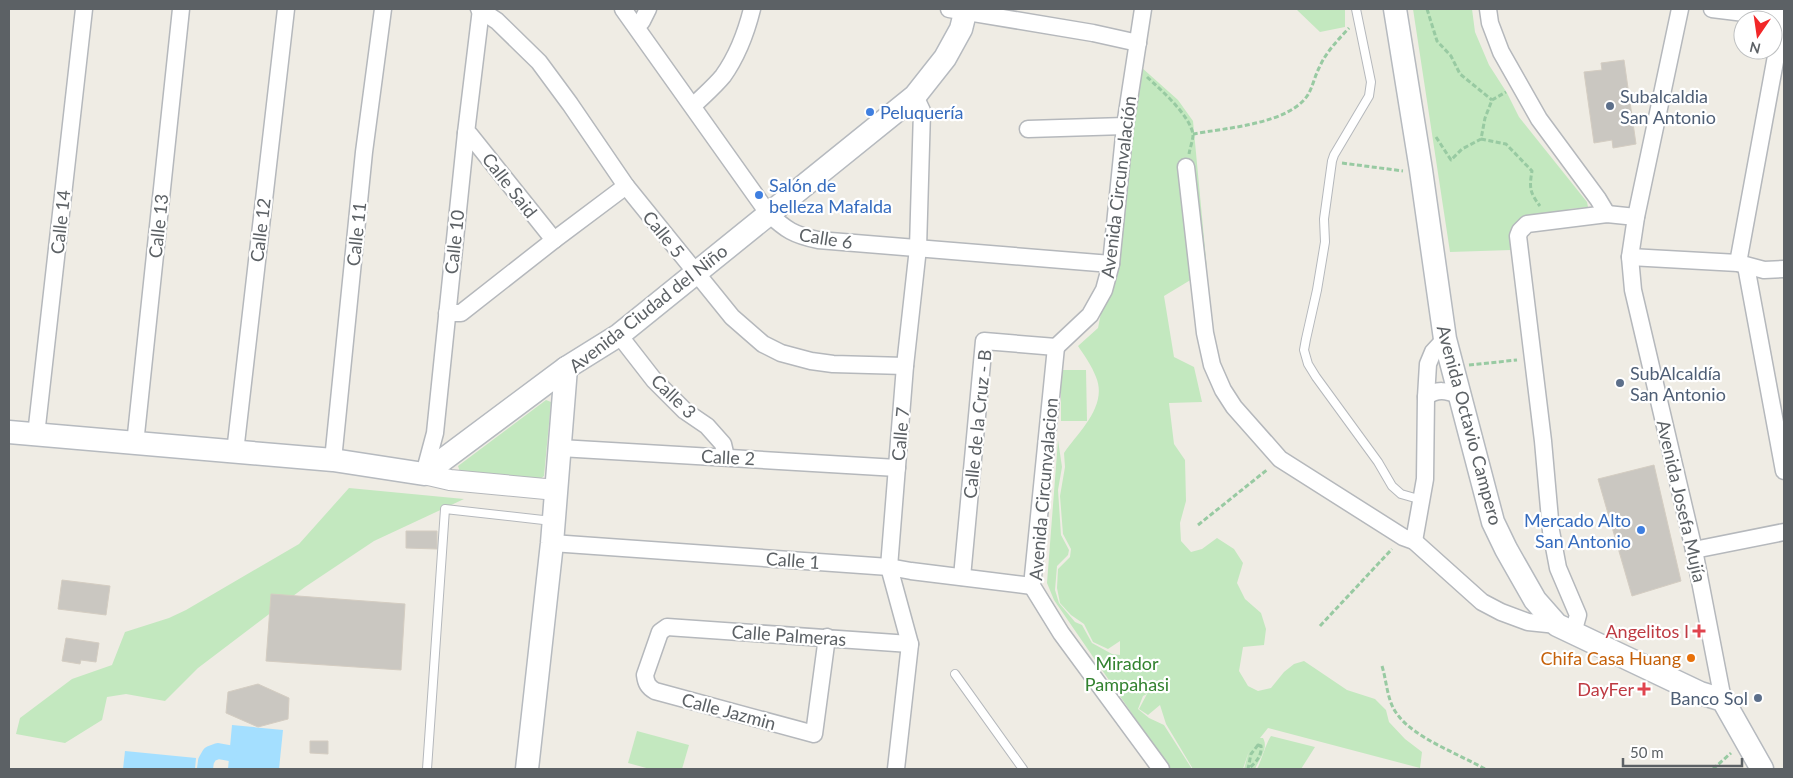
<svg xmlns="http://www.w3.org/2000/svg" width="1793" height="778" font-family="Lato,sans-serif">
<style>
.green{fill:#c3e8bf}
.water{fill:#a4dfff}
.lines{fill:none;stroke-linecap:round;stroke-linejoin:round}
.canal{stroke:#a4dfff;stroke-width:16}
.building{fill:#cac7c1;stroke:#d4cdc2}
.service-casing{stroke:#b5b8bc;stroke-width:10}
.minor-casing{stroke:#b5b8bc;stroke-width:19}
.tertiary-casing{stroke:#b5b8bc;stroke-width:22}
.secondary-casing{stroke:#b6babf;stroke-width:25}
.path{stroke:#98caa2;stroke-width:3;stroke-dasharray:5 2.5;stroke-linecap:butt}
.service{stroke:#fff;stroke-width:8}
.minor{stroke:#fff;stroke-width:16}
.tertiary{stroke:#fff;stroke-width:20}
.secondary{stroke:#fff;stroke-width:22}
.service-dot{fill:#5c6f8a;stroke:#fff;stroke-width:2}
.shop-dot{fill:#3f7fe0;stroke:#fff;stroke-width:2}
.health-dot{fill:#e0444e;stroke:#fff;stroke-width:2}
.food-dot{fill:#e8710a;stroke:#fff;stroke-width:2}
.labels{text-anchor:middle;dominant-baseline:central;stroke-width:4.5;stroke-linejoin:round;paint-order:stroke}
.service-label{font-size:18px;fill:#4e5e75;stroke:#fff;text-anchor:start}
.shop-label{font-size:18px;fill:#366cbe;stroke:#fff;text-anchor:start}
.street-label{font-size:18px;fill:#5c6165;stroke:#fff}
.health-label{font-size:18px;fill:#be3a42;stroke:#fff;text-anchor:end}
.food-label{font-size:18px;fill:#c56008;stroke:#fff;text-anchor:end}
.park-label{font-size:18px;fill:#32822f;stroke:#fff}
</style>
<rect width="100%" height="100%" fill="#efece4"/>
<!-- green -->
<g class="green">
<polygon points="1296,9 1345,9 1345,27 1320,32"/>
<polygon points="1413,9 1472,9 1475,32 1489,65 1507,93 1519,117 1587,202 1588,207 1569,209 1568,212 1514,232 1510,240 1511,250 1450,252"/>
<path d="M 1141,67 L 1178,100 L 1193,121 L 1207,270 L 1164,296 L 1174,357 L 1194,367 L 1202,402 L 1169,403 L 1174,444 L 1185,460 L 1186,501 L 1180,523 L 1181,541 L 1191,552 L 1202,549 L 1217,538 L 1234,549 L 1243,563 L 1237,583 L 1245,599 L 1261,613 L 1266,629 L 1264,645 L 1243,647 L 1239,671 L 1248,686 L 1258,691 L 1271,688 L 1284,672 L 1294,664 L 1304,661 L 1347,690 L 1375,699 L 1386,710 L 1389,722 L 1405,739 L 1422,752 L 1420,768 L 1268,728 L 1260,738 L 1263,738 C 1269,748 1259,760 1255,769 L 1244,769 L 1249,751 L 1243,769 L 1193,769 L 1166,724 L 1160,705 L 1148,715 L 1139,709 L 1147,694 L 1143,696 L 1138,709 L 1149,718 L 1164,725 L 1192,769 L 1170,769 L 1054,600 L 1047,583 L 1058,440 L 1062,467 L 1058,490 L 1061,535 L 1069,550 L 1068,555 L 1057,566 L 1055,590 L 1059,603 L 1075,622 L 1082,625 L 1092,643 L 1112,654 L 1120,655 L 1120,641 L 1108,649 L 1093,642 L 1084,624 L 1071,615 L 1060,603 L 1057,588 L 1058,569 L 1070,557 L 1071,549 L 1063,534 L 1060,496 L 1065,467 L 1064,453 C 1079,431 1108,406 1096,377 C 1092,366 1084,355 1078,346 L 1098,328 L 1121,212 Z"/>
<polygon points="1061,370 1086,370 1087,421 1061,421"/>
<polygon points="546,400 551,402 544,476 539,480 460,472 458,466"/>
<polygon points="349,488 464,499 374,541 305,587 198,668 165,701 126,694 107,697 102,720 65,743 16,734 20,718 72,679 112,665 125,632 169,618 186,610 299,544"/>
<polygon points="637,731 689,745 682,769 650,769 628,763"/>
<path d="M 1271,736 L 1315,747 L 1301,769 L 1257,769 C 1262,759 1266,743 1271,736 Z"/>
</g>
<!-- water -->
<g class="water">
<polygon points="232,725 283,730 279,769 228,769"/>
<polygon points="125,751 196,758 195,769 123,769"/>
</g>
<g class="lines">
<!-- canal -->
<polyline class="canal" points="205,769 206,761 210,754 218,751 229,753"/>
</g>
<!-- building -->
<g class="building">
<polygon points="1624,60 1636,144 1613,148 1612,140 1594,143 1584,72 1602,70 1601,63"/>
<polygon points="1654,465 1681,581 1632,596 1598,479"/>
<polygon points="406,531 437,531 437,549 406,548"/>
<polygon points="62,580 110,586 106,615 58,609"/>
<polygon points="271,594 405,604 401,670 266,661"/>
<polygon points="66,638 99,643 96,662 81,660 80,664 62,661"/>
<polygon points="258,684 289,698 288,719 258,727 226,713 228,692"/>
<polygon points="310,741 328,741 328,754 310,753"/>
</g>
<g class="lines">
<defs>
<g id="service">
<polyline points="1356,9 1371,82 1369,96 1334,155 1332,161 1324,219 1325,242 1317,290 1306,339 1304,350 1308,364 1316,377 1378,462 1392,486 1401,494 1422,500"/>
<polyline points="955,674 1023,769"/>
<polyline points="427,769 445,509 552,521"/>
</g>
<g id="minor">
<polyline points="479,9 497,21 539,62 570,104 626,186 732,317 763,344 781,353 811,361 833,364 905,366"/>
<path d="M 623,9 L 768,213 C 786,230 794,235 818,240 L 1111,264"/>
<polyline points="949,9 1093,33 1138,43"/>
<polyline points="1488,9 1490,23 1501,52 1539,119 1598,199 1607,214"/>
<polyline points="1680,9 1636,217 1630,257 1633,290 1694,550 1723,700"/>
<polyline points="1712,9 1784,18"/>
<polyline points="637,26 642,21 648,9"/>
<path d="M 693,106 C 703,96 714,87 723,76 C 738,55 746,33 752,9"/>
<polyline points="1028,129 1125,126"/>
<polyline points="466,133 470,135 554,240"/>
<polyline points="1186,167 1205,333 1212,365 1223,390 1234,407 1280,459 1403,537 1414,541 1482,602 1501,612 1528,622 1557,625"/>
<polyline points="1630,257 1738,263 1764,270 1784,269"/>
<polyline points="1738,263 1783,18"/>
<polyline points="1746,266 1784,471"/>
<polyline points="447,313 461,313 554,240 626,186"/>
<polyline points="619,335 654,380 685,411 707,426 723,444 726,457"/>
<polyline points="1056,347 1032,586 1061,633 1161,769"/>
<polyline points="1056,347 1090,315 1104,290 1111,264 1125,126 1143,9"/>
<path d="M 1426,397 C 1437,388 1447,391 1459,395"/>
<polyline points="36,435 84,9"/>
<polyline points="135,444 181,9"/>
<polyline points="560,448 897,468"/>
<polyline points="235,452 286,9"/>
<polyline points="333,460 364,152 383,9"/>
<polyline points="424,474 435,433 466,133 481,9"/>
<polyline points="1414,541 1425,479 1426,397 1428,364 1433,352 1445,339"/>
<polyline points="552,543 889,567 911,571 1032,586"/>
<polyline points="1694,550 1784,532"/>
<polyline points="962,577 984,341 1056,347"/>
<polyline points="1573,633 1578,615 1558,568 1551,531 1543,441 1518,236 1520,231 1527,224 1607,214 1636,217"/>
<path d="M 827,637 L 814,734 L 655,691 C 648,687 646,683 645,675 L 660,632 L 667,627 L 910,644"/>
<polyline points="896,769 910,644 889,567 905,366 918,248 922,111 915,96"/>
</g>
<polyline id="tertiary" points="424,474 450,480 556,490"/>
<g id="secondary">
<polyline points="1395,9 1421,170 1445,339 1493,522 1506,549 1535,600 1557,625 1700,693 1723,700 1762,769"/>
<polyline points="9,432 333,460 424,474 566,368"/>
<polyline points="527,769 552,543 566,368 619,335 915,96 945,58 961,29 966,9"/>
</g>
</defs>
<!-- service casing -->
<use href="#service" class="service-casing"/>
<!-- minor casing -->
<use href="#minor" class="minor-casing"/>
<!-- tertiary casing -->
<use href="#tertiary" class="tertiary-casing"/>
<!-- secondary casing -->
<use href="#secondary" class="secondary-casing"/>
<!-- path -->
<g class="path">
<polyline points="1427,9 1437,41 1451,56 1460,74 1492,100"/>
<path d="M 1147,77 C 1160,89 1191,116 1193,135 C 1193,140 1190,148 1189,154"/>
<path d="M 1193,134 C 1225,128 1292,124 1309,93 C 1313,85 1315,76 1319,68 C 1326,52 1337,41 1349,28"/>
<polyline points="1436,137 1451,160 1462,149 1481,139 1485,118 1492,100 1506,92"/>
<path d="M 1481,139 L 1506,144 L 1532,171 C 1529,188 1530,193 1540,206"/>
<polyline points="1342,163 1403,171"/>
<polyline points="1469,365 1517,360"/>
<polyline points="1198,525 1268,469"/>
<polyline points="1320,626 1392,549"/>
<path d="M 1382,666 C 1387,682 1387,701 1397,714 C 1414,738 1459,754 1485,769"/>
<path d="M 1258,745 L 1261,746 C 1262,757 1255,763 1248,769 L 1251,754 Z"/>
<polyline points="1713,769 1731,753"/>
</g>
<!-- service -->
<use href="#service" class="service"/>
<!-- minor -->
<use href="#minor" class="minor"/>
<!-- tertiary -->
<use href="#tertiary" class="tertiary"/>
<!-- secondary -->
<use href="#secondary" class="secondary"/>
</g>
<!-- markers -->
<g class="service-dot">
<circle cx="1610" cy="106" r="5"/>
<circle cx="1620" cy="383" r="5"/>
<circle cx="1758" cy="698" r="5"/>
</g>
<g class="shop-dot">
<circle cx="870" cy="112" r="5"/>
<circle cx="759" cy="195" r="5"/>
<circle cx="1641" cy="530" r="5"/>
</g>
<g class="health-dot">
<path d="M1696.5 623.5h5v5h5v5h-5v5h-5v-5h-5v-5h5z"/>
<path d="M1641.5 681.5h5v5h5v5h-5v5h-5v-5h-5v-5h5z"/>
</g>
<circle class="food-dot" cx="1691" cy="658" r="5"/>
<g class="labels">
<!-- service labels -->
<g class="service-label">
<text x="1620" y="96">Subalcaldia<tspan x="1620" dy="21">San Antonio</tspan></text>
<text x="1630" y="373">SubAlcaldía<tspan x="1630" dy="21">San Antonio</tspan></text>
<text x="1748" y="698" text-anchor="end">Banco Sol</text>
</g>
<!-- shop labels -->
<g class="shop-label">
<text x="880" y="112">Peluquería</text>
<text x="769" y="185">Salón de<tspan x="769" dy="21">belleza Mafalda</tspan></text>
<text x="1631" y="520" text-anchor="end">Mercado Alto<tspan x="1631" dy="21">San Antonio</tspan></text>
</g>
<!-- street labels -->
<g class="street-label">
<text transform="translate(510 185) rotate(52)">Calle Said</text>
<text transform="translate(1118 187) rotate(-83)">Avenida Circunvalación</text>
<text transform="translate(60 222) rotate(-84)">Calle 14</text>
<text transform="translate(158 226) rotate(-84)">Calle 13</text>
<text transform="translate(260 230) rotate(-83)">Calle 12</text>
<text transform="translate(356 234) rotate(-84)">Calle 11</text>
<text transform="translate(664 234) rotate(51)">Calle 5</text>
<text transform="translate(826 238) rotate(9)">Calle 6</text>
<text transform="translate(454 242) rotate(-84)">Calle 10</text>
<text transform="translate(648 308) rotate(-38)">Avenida Ciudad del Niño</text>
<text transform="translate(674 396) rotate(44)">Calle 3</text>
<text transform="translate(977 424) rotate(-84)">Calle de la Cruz - B</text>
<text transform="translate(1470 425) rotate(75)">Avenida Octavio Campero</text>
<text transform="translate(900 434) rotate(-85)">Calle 7</text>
<text transform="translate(728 457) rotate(3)">Calle 2</text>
<text transform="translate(1043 489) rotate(-85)">Avenida Circunvalacion</text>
<text transform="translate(1682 501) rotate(77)">Avenida Josefa Mujía</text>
<text transform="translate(793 560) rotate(4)">Calle 1</text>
<text transform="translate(789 635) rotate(4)">Calle Palmeras</text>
<text transform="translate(729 711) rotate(15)">Calle Jazmin</text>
</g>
<!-- health labels -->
<g class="health-label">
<text x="1689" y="631">Angelitos I</text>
<text x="1634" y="689">DayFer</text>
</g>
<!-- food labels -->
<g class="food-label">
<text x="1681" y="658">Chifa Casa Huang</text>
</g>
<!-- park labels -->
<g class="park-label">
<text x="1127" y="663">Mirador<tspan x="1127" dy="21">Pampahasi</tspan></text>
</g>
</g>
<!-- border -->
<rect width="1793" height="778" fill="none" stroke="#5c6165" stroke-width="20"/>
<!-- north arrow -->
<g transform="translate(1758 35) rotate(193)"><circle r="24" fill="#ffffff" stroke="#bec0c1"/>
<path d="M0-4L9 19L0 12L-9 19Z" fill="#f22728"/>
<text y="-8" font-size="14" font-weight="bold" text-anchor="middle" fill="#5c6165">N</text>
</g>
<!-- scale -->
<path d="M1623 758v8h119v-8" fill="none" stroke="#5c6165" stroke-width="2.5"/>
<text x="1630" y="758" font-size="15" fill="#5c6165" stroke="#ffffff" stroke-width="4" paint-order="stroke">50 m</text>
</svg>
